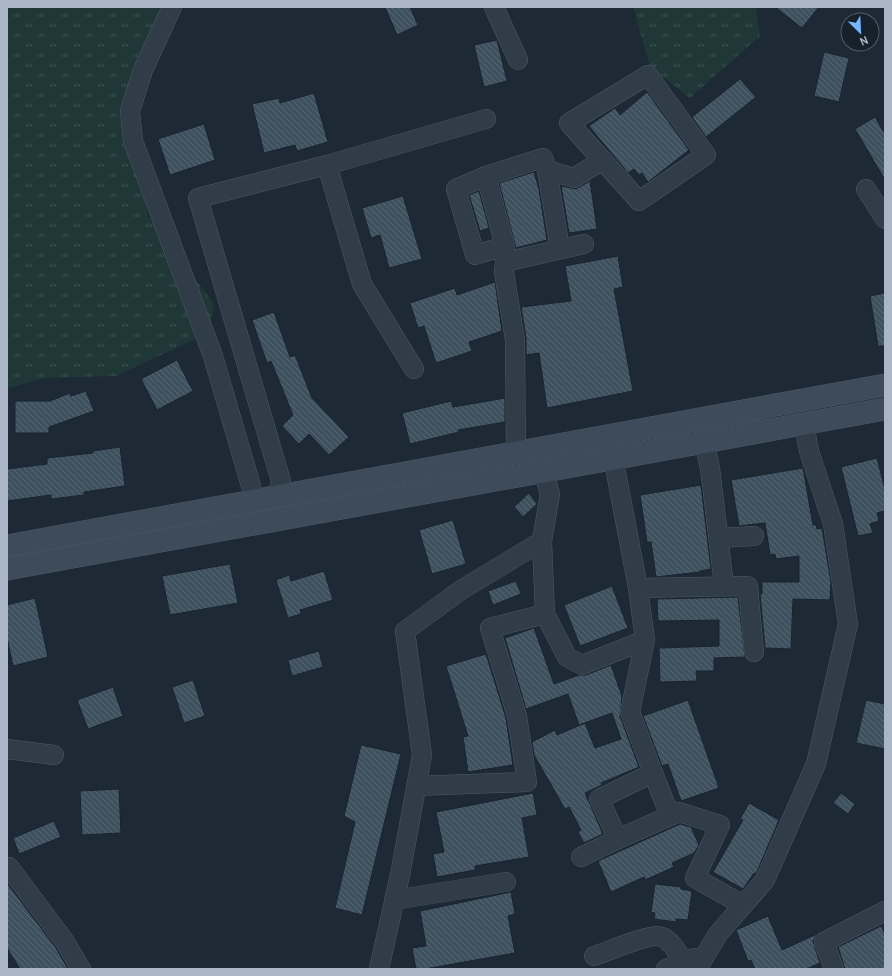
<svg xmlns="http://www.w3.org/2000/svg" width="892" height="976" font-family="Overpass,sans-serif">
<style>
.grass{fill:url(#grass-tufts)}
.building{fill:url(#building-back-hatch);stroke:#18232d}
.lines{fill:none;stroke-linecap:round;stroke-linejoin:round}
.street-casing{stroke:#4e5965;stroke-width:20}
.secondary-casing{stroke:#4e5965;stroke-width:23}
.street{stroke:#303c47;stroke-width:19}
.secondary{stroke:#3e4b5a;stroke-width:22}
</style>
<defs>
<pattern id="grass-tufts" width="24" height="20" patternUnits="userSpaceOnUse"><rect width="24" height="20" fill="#1f3737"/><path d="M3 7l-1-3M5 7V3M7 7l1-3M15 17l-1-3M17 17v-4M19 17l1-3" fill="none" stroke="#3d5252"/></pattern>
<pattern id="building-back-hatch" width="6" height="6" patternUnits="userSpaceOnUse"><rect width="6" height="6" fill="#3f505f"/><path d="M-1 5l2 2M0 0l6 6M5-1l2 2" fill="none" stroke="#586774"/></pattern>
</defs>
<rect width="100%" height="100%" fill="#1d2a36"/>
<!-- grass -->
<g class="grass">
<polygon points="7,7 172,7 126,109 148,216 214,304 208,333 116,376 43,378 7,389"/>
<polygon points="633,7 756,7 760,36 690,98 650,67"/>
</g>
<!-- building -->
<g class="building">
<polygon points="385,7 410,7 418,25 397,35"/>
<polygon points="775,7 819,7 802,28"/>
<polygon points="497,40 507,81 484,87 474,45"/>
<polygon points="824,52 849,58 839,102 814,96"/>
<polygon points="740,79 756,97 706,137 692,117"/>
<polygon points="647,92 689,150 648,182 642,173 639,175 634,169 628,173 589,126 615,108 620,115"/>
<polygon points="314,93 328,142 297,151 295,145 264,153 252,104 279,98 280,103"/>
<polygon points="875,117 885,134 885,180 855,129"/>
<polygon points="204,124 215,160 170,175 158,139"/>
<polygon points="534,172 539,189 547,240 516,248 499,183"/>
<polygon points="590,181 597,229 569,233 561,186 576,189"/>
<polygon points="479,191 489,228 480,231 469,195"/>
<polygon points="403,196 422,259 389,268 380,235 371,238 362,208"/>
<polygon points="618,256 623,287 614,289 633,391 547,408 539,353 526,355 526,338 521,307 571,301 565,266"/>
<polygon points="495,282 502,331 469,342 472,351 436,363 424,326 418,328 410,303 455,288 457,295"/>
<polygon points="885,293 885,346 878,346 870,296"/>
<polygon points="274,312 290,357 295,355 312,398 349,437 329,455 309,434 299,444 282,426 293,415 271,361 267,363 252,320"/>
<polygon points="177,360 193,391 157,410 141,379"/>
<polygon points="86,391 94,411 49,427 49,433 15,433 15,401 50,401 70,393 71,396"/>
<polygon points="505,398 505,422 458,430 459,432 410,444 402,413 451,401 453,407"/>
<polygon points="120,447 125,486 84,492 84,495 51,499 51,495 7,501 7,469 47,464 47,458 93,453 93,451"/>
<polygon points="877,458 885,490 885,511 877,513 879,521 870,524 873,533 858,536 841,467"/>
<polygon points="803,468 813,525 816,525 817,529 822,528 831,582 830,600 793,599 791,649 765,648 760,594 762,594 762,582 799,582 799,556 776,559 775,554 770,555 765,523 739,526 731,480"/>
<polygon points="701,485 711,569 700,571 700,572 656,577 651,542 647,542 640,495"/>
<polygon points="529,493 537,504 523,517 514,507"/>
<polygon points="453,520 466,564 432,574 419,530"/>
<polygon points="230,564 238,603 170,615 162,576"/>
<polygon points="324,571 333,600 300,610 301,614 288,618 276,580 289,575 291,581"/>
<polygon points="516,581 521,594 493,605 488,591"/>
<polygon points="612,586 628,628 580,646 564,605"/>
<polygon points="738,597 745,657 714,658 714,671 696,671 697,681 660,682 659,648 719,646 719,620 658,621 657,599"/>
<polygon points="35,598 48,657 13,666 7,638 7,605"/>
<polygon points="534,628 554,684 579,675 586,675 611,665 622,696 620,716 639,767 601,783 602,785 585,793 603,834 584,843 578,832 581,830 569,807 565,809 534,755 532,742 555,730 557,735 585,723 595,748 621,739 612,713 579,725 568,694 526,709 505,638"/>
<polygon points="319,651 323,667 292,676 288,660"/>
<polygon points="486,654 506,718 513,765 468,772 463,737 468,736 446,666"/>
<polygon points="193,680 205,716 184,723 172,687"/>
<polygon points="113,687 123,716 88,729 77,700"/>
<polygon points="688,700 719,788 681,801 668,764 662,766 643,716"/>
<polygon points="866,700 885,704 885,749 856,743"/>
<polygon points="361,745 401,754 362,915 335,908 355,822 344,816"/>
<polygon points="119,789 121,833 82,835 80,791"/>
<polygon points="533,793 537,815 522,818 529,857 475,866 475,870 437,877 433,854 444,852 436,812"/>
<polygon points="841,793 855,804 848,814 833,803"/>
<polygon points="749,803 779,820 756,874 754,873 743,889 713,872 743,820 740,819"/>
<polygon points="54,821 61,837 19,854 13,838"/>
<polygon points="680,824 691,827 699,845 694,853 672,863 674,867 645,880 644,877 611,892 598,861"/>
<polygon points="7,883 56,948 68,969 20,969 7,948"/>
<polygon points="655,884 681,887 681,889 692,891 688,920 676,919 676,922 654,919 655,913 651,912"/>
<polygon points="511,892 515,914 508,916 515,953 425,969 416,969 412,948 426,946 420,911"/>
<polygon points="768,916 782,950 817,934 813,941 820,963 806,969 755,969 751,960 748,961 736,930"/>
<polygon points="881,926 885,934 885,969 845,969 838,947"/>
</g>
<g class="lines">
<defs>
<g id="street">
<polyline points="172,7 143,70 130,111 133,141 213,356 251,486"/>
<polyline points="494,7 518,60"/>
<polygon points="648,75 706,155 639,201 569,123"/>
<polyline points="327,165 362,284 414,369"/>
<polyline points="547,170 574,178 603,160"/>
<polyline points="486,176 505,246"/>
<polyline points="866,189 885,219"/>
<polyline points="505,262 505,246 475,255 456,189 486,176 543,158 547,170 560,249"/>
<polyline points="704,441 710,468 724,586"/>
<polyline points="516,453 515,340 504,272 505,262 584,244"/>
<polyline points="613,457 638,588"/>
<polyline points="278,496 281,481 198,198 327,165 486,119"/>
<polyline points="719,538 754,536"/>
<polyline points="545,614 567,657 582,665 645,640 638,588 748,586 754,652"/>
<polyline points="645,640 630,712 653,773 599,799 618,839 679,812 720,825 695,878 743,905"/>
<polyline points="7,749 54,755"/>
<polyline points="653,773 670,816"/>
<polyline points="416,786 527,782 517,716 490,628 545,614 542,541"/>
<polyline points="581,857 618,839"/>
<polyline points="7,869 9,867 65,942 81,969"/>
<polyline points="394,900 506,882"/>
<path d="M 594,956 C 607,952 652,932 662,937 C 672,941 678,953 683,962"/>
<polyline points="379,969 400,875 422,755 405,631 461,590 542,541 550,494 543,471"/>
<polyline points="666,969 694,958"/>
<polyline points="697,969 718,934 765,880 816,764 848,624 833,524 809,451 804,424"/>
<polyline points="834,969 824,942 885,911"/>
</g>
<g id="secondary">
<polyline points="7,546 885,385"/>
<polyline points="7,569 885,409"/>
</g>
</defs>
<!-- street casing -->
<use href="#street" class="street-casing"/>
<!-- secondary casing -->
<use href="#secondary" class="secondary-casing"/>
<!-- street -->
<use href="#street" class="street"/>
<!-- secondary -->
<use href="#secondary" class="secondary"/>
</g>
<!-- border -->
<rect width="892" height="976" fill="none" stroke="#aab6c5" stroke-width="16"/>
<!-- north arrow -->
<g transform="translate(860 32) rotate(156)"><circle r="19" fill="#16212b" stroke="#515d69"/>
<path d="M0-3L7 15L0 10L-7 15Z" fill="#74b7ff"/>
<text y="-6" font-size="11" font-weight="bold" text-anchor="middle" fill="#aab6c5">N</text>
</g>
</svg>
